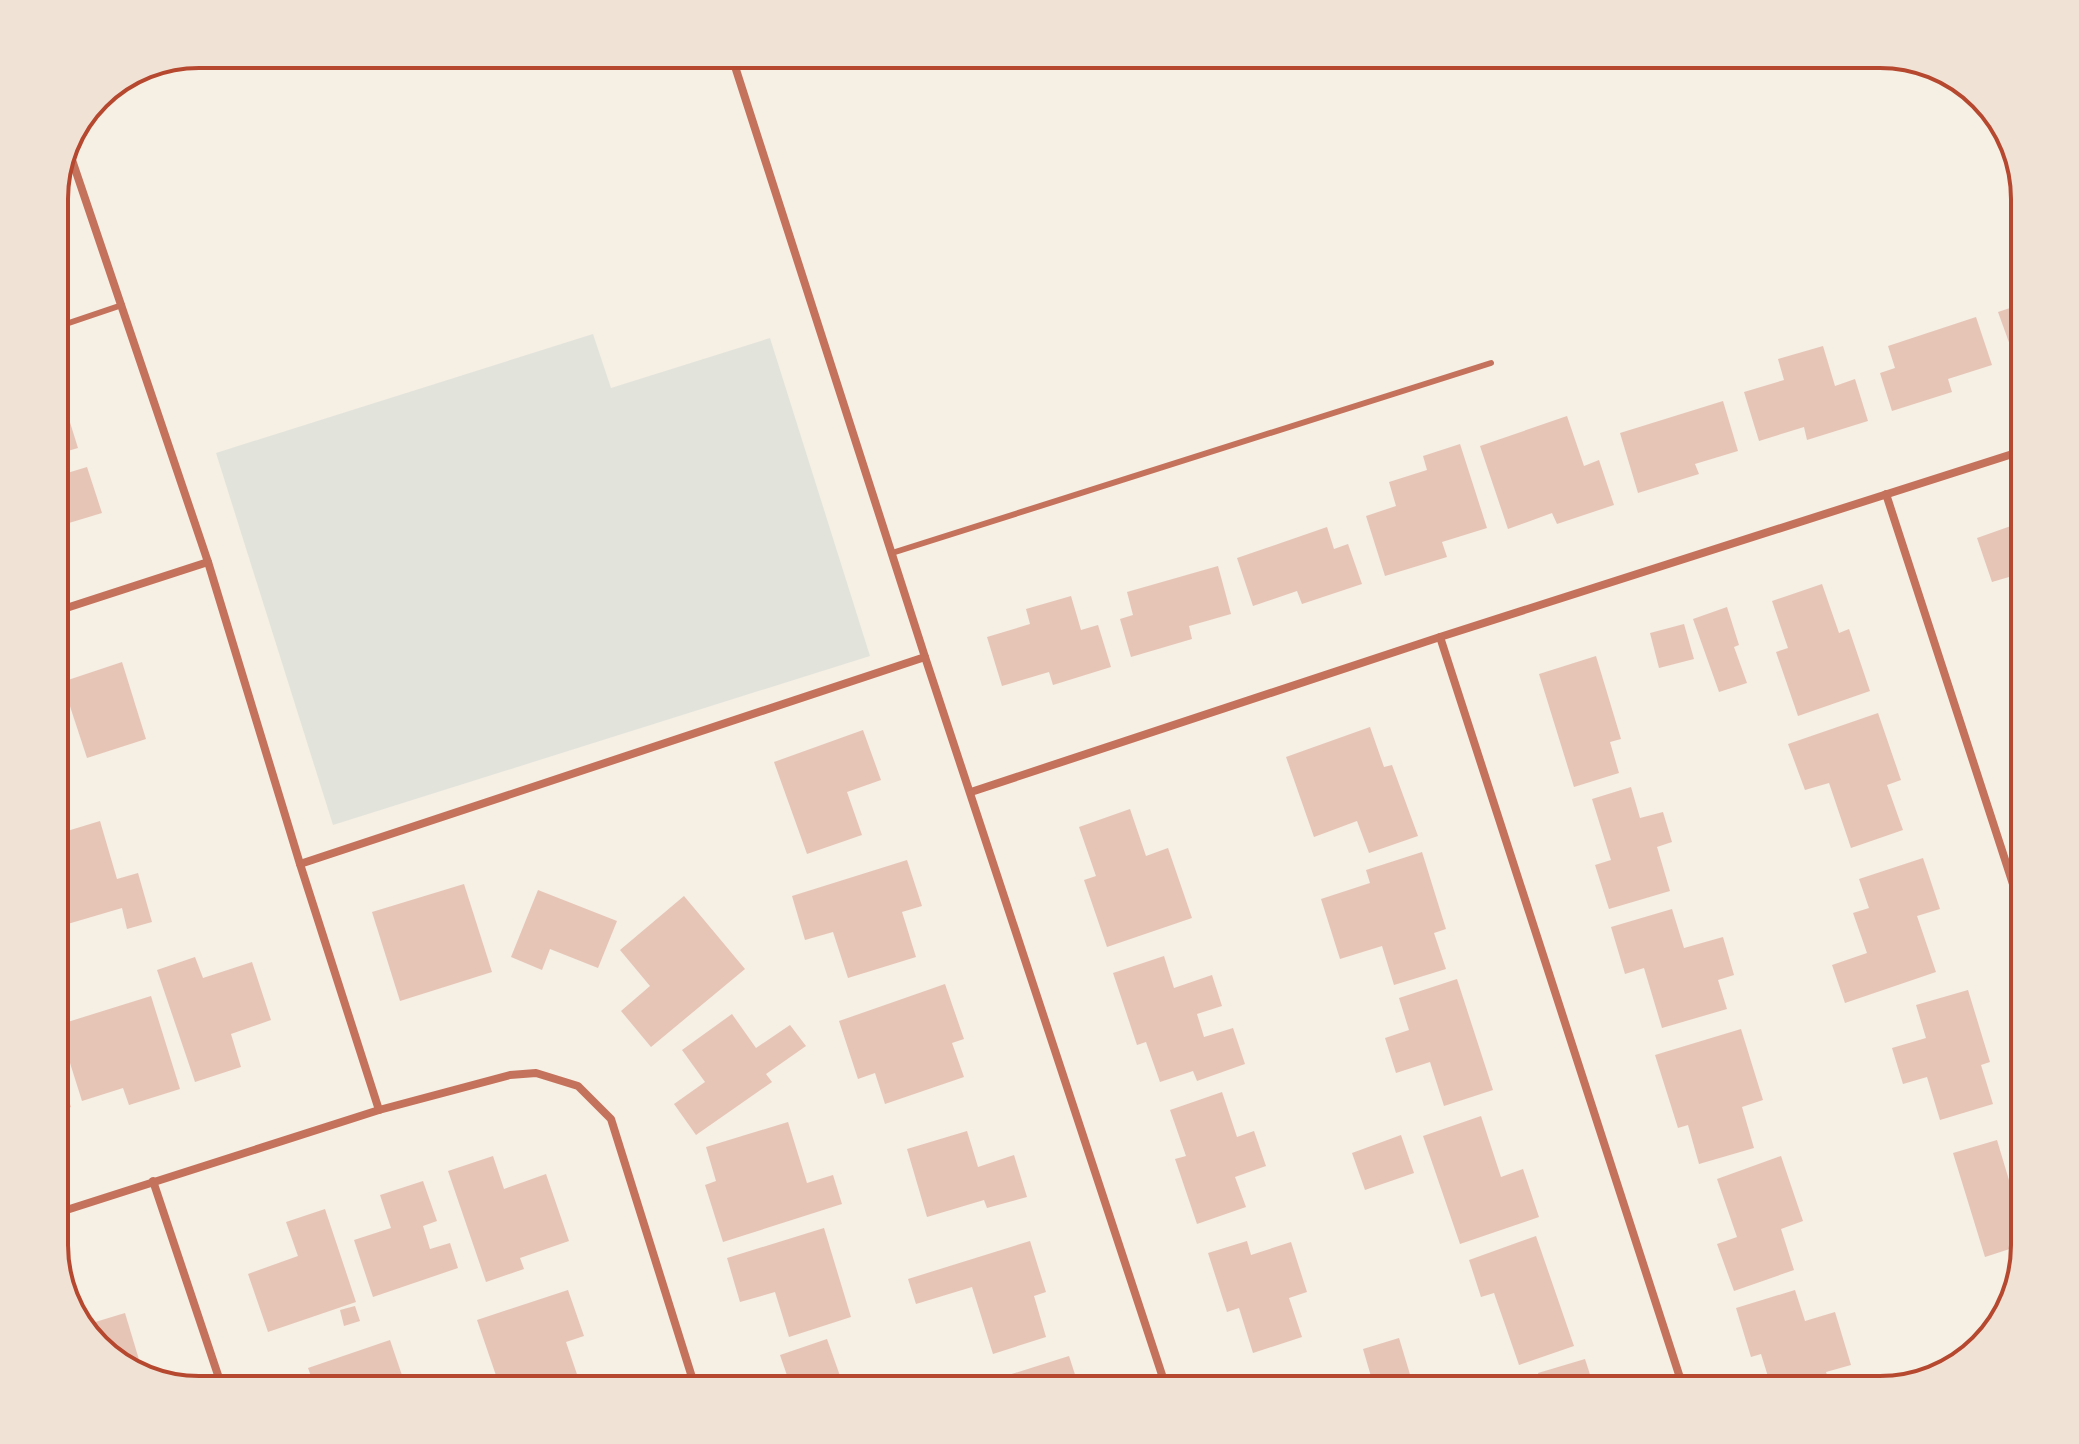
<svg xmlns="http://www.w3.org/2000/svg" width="2079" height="1444" font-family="'Archivo Narrow',sans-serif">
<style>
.green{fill:#e2e4dc}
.building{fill:#e6c5b7}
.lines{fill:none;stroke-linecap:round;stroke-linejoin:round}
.service{stroke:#c5725c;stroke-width:6}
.minor{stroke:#c5725c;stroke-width:8}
.rim{fill:none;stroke:#b5482f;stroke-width:4}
</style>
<rect width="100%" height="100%" fill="#f6efe4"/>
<!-- green -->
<polygon class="green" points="593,334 611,388 770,338 870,656 333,825 216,453"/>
<!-- building -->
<g class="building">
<polygon points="2025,303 2025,355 2015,359 1998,312"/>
<polygon points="1976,317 1992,365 1948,379 1952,392 1892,411 1880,373 1895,368 1888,346"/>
<polygon points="1823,346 1835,386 1855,379 1868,421 1807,440 1804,427 1759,441 1744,392 1784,380 1778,359"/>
<polygon points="54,371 78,448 54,455"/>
<polygon points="1723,401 1738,451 1695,464 1699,474 1638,493 1620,433"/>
<polygon points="1567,416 1584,466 1599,460 1614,505 1557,524 1552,513 1508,529 1480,446"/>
<polygon points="1460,444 1487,528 1442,542 1447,557 1385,576 1366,516 1396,506 1389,482 1427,470 1423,456"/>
<polygon points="87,467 102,513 59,526 62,535 54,538 54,477"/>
<polygon points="2025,521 2025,623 2024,623 2009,577 1992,582 1977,538"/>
<polygon points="1327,527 1334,549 1348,544 1362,584 1302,604 1297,591 1253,606 1237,558"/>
<polygon points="1218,566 1231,614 1189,626 1192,639 1131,657 1120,619 1133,615 1127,592"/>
<polygon points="1822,584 1839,633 1849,629 1870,691 1798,716 1776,652 1788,648 1772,601"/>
<polygon points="1071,596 1081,630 1098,625 1111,667 1053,685 1049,672 1002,686 987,637 1030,624 1026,609"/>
<polygon points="1727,607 1739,645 1734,647 1747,683 1719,692 1693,619"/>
<polygon points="1684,624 1694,659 1659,668 1650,633"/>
<polygon points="1596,656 1621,739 1610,742 1619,773 1574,787 1539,674"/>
<polygon points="122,662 146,739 87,758 62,682"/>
<polygon points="1878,713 1901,780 1887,785 1903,830 1851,848 1829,783 1805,790 1788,744"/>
<polygon points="1370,727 1384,767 1392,765 1418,836 1369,853 1357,821 1314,837 1286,757"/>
<polygon points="863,730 881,780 847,792 862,835 807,854 774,762"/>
<polygon points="1631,787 1640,818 1663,812 1672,842 1657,847 1670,891 1609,909 1595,865 1611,860 1592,799"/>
<polygon points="1130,809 1146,856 1168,848 1192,918 1107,947 1084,880 1096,876 1079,827"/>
<polygon points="100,821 117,879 138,873 152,922 127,929 122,908 54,928 54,835"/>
<polygon points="1422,852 1446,929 1434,933 1446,969 1394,985 1382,946 1340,959 1321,899 1370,883 1366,870"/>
<polygon points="1923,858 1940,909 1917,916 1936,972 1845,1003 1832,965 1867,953 1853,913 1869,908 1859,879"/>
<polygon points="907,860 922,906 902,912 916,957 848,978 833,932 805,940 792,896"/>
<polygon points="464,884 492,972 400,1001 372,912"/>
<polygon points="538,890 617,921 598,968 550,949 542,970 511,957"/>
<polygon points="684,896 745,969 651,1047 621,1011 650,986 620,950"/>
<polygon points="1672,909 1684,948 1723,937 1734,975 1718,980 1727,1009 1662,1028 1644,968 1625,974 1611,927"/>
<polygon points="1164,956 1174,988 1212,975 1222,1006 1197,1014 1204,1037 1233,1028 1245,1064 1197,1081 1193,1071 1160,1082 1146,1042 1137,1045 1113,973"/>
<polygon points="195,957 203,978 252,962 271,1020 231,1034 241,1067 195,1082 157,970"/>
<polygon points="1457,979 1493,1090 1444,1106 1430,1062 1396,1073 1385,1038 1409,1030 1399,998"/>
<polygon points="945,984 964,1039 952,1043 964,1077 885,1104 875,1073 858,1079 839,1021"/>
<polygon points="1968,990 1990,1062 1981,1065 1993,1104 1940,1120 1927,1077 1903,1084 1892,1048 1926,1038 1916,1005"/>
<polygon points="151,996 180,1089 129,1105 123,1088 82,1101 58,1025"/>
<polygon points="732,1014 756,1048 790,1025 806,1046 766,1074 772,1082 696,1135 674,1104 705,1082 682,1050"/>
<polygon points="1741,1029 1763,1100 1742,1107 1754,1148 1699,1164 1688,1125 1678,1128 1655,1055"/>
<polygon points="54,1058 71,1107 54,1113"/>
<polygon points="1222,1092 1237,1137 1254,1131 1266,1166 1235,1177 1246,1207 1197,1224 1175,1159 1186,1156 1170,1110"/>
<polygon points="1481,1116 1501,1177 1523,1169 1539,1217 1460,1244 1423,1136"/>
<polygon points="788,1122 807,1183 833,1175 842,1204 723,1242 705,1185 716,1181 706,1147"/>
<polygon points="967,1131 978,1167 1014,1155 1027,1197 987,1208 984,1200 927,1217 907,1149"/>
<polygon points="1401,1135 1414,1173 1365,1190 1352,1153"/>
<polygon points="1997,1140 2014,1197 2025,1194 2025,1244 1985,1257 1953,1153"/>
<polygon points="493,1156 504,1189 546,1174 569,1241 520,1258 524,1269 486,1282 448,1171"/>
<polygon points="1781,1156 1803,1221 1781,1229 1794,1270 1734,1291 1717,1244 1737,1237 1717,1179"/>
<polygon points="423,1181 437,1221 423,1226 430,1249 450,1243 458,1268 373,1297 354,1240 391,1228 380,1195"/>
<polygon points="325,1209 356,1302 268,1332 248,1274 298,1256 286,1222"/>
<polygon points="824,1228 851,1317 789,1337 775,1292 740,1302 727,1258"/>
<polygon points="1536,1236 1574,1346 1519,1365 1494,1293 1481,1297 1469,1260"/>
<polygon points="1030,1241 1046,1292 1034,1296 1046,1337 993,1354 972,1287 916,1304 908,1279"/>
<polygon points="1247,1241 1251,1255 1291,1242 1307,1292 1289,1298 1302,1337 1253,1353 1239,1308 1227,1312 1208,1253"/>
<polygon points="568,1290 584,1336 566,1342 581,1386 569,1390 501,1390 477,1320"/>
<polygon points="1795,1290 1805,1321 1835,1312 1851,1365 1826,1372 1832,1390 1787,1390 1784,1379 1770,1383 1761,1354 1751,1357 1736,1308"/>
<polygon points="355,1306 360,1321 344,1326 340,1310"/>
<polygon points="125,1313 143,1373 118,1365 82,1326"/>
<polygon points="1399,1338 1412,1381 1375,1390 1363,1349"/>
<polygon points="827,1339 845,1390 792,1390 780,1355"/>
<polygon points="390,1340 407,1390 316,1390 308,1368"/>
<polygon points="1069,1356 1080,1390 964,1390 964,1389"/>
<polygon points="1585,1359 1595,1390 1543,1390 1538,1373"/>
<polygon points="1331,1374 1337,1390 1287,1390 1287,1389"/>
</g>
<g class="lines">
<!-- service -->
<g class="service">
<polyline points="54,328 122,305"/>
<polyline points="892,553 1491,363"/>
</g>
<!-- minor -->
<g class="minor">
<polyline points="731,54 925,657 1167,1390"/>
<polyline points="70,154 208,562 300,864 379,1110"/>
<polyline points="1886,494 2025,921"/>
<polyline points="54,612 208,562"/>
<polyline points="1440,637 1684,1390"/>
<polyline points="971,792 1440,637 2025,450"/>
<polyline points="300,864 925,657"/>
<polyline points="153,1181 223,1390"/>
<polyline points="54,1214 379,1110 510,1075 536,1073 578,1086 611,1119 696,1390"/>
</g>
</g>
<!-- crop -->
<path d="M0 0H2079V1444H0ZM199 68H1880A131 131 0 0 1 2011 199V1245A131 131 0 0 1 1880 1376H199A131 131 0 0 1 68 1245V199A131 131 0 0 1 199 68Z" fill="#f1e2d6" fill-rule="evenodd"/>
<path class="rim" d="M199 68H1880A131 131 0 0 1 2011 199V1245A131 131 0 0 1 1880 1376H199A131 131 0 0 1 68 1245V199A131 131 0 0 1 199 68Z"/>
</svg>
